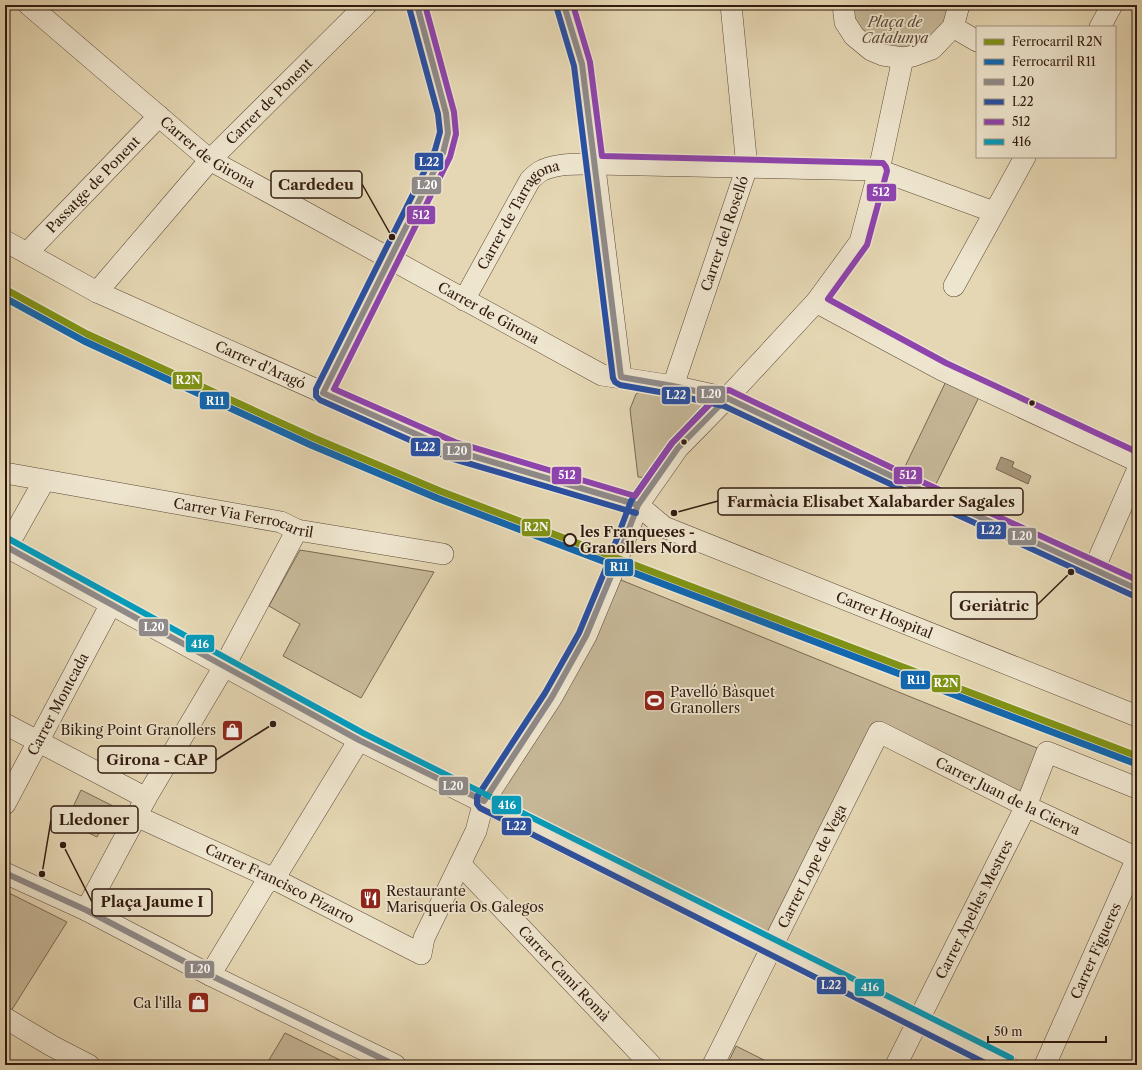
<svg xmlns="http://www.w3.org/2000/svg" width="1142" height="1070" font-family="'Libre Caslon Text',serif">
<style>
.green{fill:#c6b797;stroke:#7c6853}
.water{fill:#a8977b;stroke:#786550}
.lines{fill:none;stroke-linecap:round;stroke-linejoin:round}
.minor-casing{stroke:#5e4938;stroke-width:22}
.minor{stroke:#eee5ce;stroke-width:21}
.bus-1-casing{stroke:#eee5ce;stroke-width:9}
.bus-2-casing{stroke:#eee5ce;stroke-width:9}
.bus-3-casing{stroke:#eee5ce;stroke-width:9}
.bus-4-casing{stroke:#eee5ce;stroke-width:9}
.bus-1{stroke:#8f8a89;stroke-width:6}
.bus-2{stroke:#2950a3;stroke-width:6}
.bus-3{stroke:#8e44ad;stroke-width:6}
.bus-4{stroke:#059bbb;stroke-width:6}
.rail-1-casing{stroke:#eee5ce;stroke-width:10}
.rail-2-casing{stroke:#eee5ce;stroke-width:10}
.rail-1{stroke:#809215;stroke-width:7}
.rail-2{stroke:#1267af;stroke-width:7}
.bus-dot{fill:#311a0f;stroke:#eee5ce;stroke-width:1.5}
.stop-dot{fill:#eee5ce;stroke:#311a0f;stroke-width:2}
.labels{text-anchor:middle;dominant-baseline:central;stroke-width:3.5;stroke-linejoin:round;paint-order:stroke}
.park-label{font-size:14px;font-style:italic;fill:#5e4938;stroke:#eee5ce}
.street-label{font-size:14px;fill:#311a0f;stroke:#eee5ce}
.stop-label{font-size:14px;font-weight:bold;fill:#311a0f;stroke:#eee5ce;text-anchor:start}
.poi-label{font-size:14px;fill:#311a0f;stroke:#eee5ce;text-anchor:start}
.leader{fill:none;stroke:#311a0f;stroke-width:1.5}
.callout-dot{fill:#311a0f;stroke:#eee5ce;stroke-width:1.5}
.callout{fill:#eee5ce;stroke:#311a0f;stroke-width:1.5}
.callout-label{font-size:15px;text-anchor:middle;font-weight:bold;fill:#311a0f}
.line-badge{stroke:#eee5ce;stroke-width:1.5}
.badge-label{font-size:11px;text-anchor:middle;font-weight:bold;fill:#fff}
</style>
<rect width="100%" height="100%" fill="#e5d7b3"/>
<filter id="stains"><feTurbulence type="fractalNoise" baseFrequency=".005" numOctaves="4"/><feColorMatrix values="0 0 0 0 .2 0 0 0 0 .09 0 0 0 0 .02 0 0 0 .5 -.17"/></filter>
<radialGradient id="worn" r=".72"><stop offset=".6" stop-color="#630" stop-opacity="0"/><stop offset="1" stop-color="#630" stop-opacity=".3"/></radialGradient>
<!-- green -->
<g class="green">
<polygon points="840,5 951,5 943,29 923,48 874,51"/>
<polygon points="950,373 983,389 931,494 899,479"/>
<polygon points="645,389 704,398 706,414 650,478 638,477 630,409 636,394"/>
<polygon points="300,550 434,572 361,698 283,656 300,624 269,606"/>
<polygon points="611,576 1047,752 1026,806 879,732 773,947 484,801"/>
<polygon points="81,790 113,806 97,837 66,822"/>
<polygon points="5,891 67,922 11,1011 5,1007"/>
<polygon points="285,1033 340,1060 337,1065 266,1065"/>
<polygon points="736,1046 774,1065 727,1065"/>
</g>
<!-- water -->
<polygon class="water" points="1001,457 1014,462 1012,467 1031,476 1028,484 996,469"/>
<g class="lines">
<defs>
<g id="minor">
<path id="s1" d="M 29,5 L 210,160 L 602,375 L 673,386 L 727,398 L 904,482 L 1137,589"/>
<polyline points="564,5 566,9 582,64 621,377"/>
<polyline points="843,5 845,22 854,36 871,50 883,55 903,58 913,56 932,49 953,27 959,5"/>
<polyline points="953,27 977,41"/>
<polyline points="1100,27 1112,5"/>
<path id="s2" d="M 5,241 L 97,292 L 452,450 L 638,505 L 664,527 L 1137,716"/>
<path id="s3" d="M 27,253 L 159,116"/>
<polyline points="954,286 1025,157"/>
<path id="s4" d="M 97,292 L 210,160 L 366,5"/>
<path id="s5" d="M 464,300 L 530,180 C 534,176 539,172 543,170 C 559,163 578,164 595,164 L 879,170 L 994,212"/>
<polyline points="816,302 942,370 1137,461"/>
<path id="s6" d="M 673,386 L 747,167 L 731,5"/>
<polyline points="323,393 443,153 448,133 446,113 417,5"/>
<path id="s7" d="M 5,473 L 281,522 L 297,530 L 443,554"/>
<polyline points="5,546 359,740 1007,1065"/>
<polyline points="7,547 44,481"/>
<polyline points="1094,569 1137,471"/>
<polyline points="5,724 146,798"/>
<path id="s8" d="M 5,804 L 111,604"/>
<path id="s9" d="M 136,816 L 274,879 L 421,954 L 424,938 L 476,831 L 484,801 L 552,697 L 586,636 L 611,576 L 638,505 L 678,448 L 727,398 L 816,302 L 860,242 L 879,170 L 903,58"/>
<path id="s10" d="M 460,864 L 651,1065"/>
<polyline points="5,873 86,910 210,975 395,1065"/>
<polyline points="86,910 146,798 225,665 297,530"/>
<polyline points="210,975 265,884 274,879 359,740"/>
<polyline points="5,1018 52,1046 89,1065"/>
<path id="s11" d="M 713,1065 L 879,732 L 1026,806 L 1137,858"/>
<path id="s12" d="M 896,1065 L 1026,806 L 1047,752 L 1137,788"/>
<path id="s13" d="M 1045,1065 L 1137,858"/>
</g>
</defs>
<!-- minor casing -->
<use href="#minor" class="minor-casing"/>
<!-- minor -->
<use href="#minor" class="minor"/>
<defs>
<g id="bus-1">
<polyline points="417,5 446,113 448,133 443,153 323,393 452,450 638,505"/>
<polyline points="564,5 582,64 621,377 673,386 727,398 904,482 1137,589"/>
<polyline points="5,546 359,740 484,801 552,697 586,636 611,576 638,505 678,448 727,398"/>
<polyline points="5,873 86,910 210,975 395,1065"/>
</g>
<g id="bus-2">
<polyline points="409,7 438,114 440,132 435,150 316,389 316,396 320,400 450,458 636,513"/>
<polyline points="557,9 574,66 613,378 615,382 620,385 671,394 724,406 901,489 1134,596"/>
<polyline points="721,392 672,443 631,501 604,573 579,633 545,693 477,797 477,804 480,808 989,1065"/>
</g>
<g id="bus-3">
<polyline points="425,5 454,112 456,134 450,157 334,389 455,442 635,496 672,443 722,392 729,390 907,475 1137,580"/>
<polyline points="573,5 590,62 602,156 883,163 886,167 887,171 867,245 828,299 946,363 1137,452"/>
</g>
<polyline id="bus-4" points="9,539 363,733 1011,1058"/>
</defs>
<!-- bus-1 casing -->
<use href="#bus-1" class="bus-1-casing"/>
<!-- bus-2 casing -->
<use href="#bus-2" class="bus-2-casing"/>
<!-- bus-3 casing -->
<use href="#bus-3" class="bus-3-casing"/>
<!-- bus-4 casing -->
<use href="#bus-4" class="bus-4-casing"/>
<!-- bus-1 -->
<use href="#bus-1" class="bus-1"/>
<!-- bus-2 -->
<use href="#bus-2" class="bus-2"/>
<!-- bus-3 -->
<use href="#bus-3" class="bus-3"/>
<!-- bus-4 -->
<use href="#bus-4" class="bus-4"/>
<defs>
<polyline id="rail-1" points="5,289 87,334 314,438 440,491 1137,756"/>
<polyline id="rail-2" points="5,298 84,341 311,445 437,498 1134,763"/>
</defs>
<!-- rail-1 casing -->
<use href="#rail-1" class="rail-1-casing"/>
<!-- rail-2 casing -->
<use href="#rail-2" class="rail-2-casing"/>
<!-- rail-1 -->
<use href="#rail-1" class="rail-1"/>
<!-- rail-2 -->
<use href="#rail-2" class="rail-2"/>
</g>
<!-- icons -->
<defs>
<symbol id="stadium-square" viewBox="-11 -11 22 22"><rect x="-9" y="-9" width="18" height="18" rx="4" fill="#8f2418" stroke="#eee5ce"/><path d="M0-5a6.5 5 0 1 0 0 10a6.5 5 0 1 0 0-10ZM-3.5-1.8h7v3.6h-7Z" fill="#fff"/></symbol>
<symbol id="shop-square" viewBox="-11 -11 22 22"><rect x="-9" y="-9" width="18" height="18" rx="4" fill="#8f2418" stroke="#eee5ce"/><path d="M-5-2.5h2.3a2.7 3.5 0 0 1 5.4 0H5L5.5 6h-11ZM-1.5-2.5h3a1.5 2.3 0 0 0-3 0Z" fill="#fff"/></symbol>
<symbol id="restaurant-square" viewBox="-11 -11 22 22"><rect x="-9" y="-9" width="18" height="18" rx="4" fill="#8f2418" stroke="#eee5ce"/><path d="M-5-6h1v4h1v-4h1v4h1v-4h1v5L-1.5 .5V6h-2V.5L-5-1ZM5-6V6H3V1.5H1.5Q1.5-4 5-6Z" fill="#fff"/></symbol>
</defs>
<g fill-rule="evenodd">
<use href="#stadium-square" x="642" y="688" width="25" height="25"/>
<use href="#shop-square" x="220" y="718" width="25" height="25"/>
<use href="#restaurant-square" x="358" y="886" width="25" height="25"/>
<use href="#shop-square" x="186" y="990" width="25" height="25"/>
</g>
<!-- markers -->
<g class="bus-dot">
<circle cx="1032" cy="403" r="3.5"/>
<circle cx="684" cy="442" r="3.5"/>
</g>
<circle class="stop-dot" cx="570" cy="540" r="6"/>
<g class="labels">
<!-- park labels -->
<g class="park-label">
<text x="895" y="22">Plaça de<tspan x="895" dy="16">Catalunya</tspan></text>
</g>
<!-- street labels -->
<g class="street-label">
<text stroke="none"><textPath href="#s4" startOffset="257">Carrer de Ponent</textPath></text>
<text stroke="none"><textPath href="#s1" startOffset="232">Carrer de Girona</textPath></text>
<text stroke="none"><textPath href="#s3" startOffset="95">Passatge de Ponent</textPath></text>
<text stroke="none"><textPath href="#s5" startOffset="103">Carrer de Tarragona</textPath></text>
<text stroke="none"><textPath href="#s6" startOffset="161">Carrer del Roselló</textPath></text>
<text stroke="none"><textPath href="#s1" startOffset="556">Carrer de Girona</textPath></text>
<text stroke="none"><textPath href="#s2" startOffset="284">Carrer d'Aragó</textPath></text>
<text stroke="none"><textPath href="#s7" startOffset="243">Carrer Via Ferrocarril</textPath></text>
<text stroke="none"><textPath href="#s2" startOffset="959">Carrer Hospital</textPath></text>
<text stroke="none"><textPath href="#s8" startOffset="113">Carrer Montcada</textPath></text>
<text stroke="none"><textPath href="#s11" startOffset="516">Carrer Juan de la Cierva</textPath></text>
<text stroke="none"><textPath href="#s11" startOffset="222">Carrer Lope de Vega</textPath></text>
<text stroke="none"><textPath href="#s9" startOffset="159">Carrer Francisco Pizarro</textPath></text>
<text stroke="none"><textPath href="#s12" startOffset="174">Carrer Apel·les Mestres</textPath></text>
<text stroke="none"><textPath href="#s13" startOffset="125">Carrer Figueres</textPath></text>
<text stroke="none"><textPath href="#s10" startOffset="151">Carrer Camí Romà</textPath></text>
</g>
<!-- stop labels -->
<g class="stop-label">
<text x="580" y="532">les Franqueses -<tspan x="580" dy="16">Granollers Nord</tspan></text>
</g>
<!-- poi labels -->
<g class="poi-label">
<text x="670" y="692">Pavelló Bàsquet<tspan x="670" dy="16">Granollers</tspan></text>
<text x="216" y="730" text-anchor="end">Biking Point Granollers</text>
<text x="386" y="891">Restaurante<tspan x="386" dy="16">Marisqueria Os Galegos</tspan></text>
<text x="182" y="1003" text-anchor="end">Ca l'illa</text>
</g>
</g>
<!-- callouts -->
<path class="leader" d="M392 237L362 184M674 513L718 501M1071 572L1037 605M273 724L216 760M42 874L51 820M63 845L92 902"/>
<g class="callout-dot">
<circle cx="392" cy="237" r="4"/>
<circle cx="674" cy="513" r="4"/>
<circle cx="1071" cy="572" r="4"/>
<circle cx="273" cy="724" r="4"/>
<circle cx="42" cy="874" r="4"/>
<circle cx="63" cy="845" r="4"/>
</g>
<g class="callout">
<rect x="271" y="171" width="91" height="27" rx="4"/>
<rect x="718" y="488" width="305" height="27" rx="4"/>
<rect x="951" y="592" width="86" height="27" rx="4"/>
<rect x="98" y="746" width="118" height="27" rx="4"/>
<rect x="51" y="806" width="87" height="27" rx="4"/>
<rect x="92" y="889" width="120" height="27" rx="4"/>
</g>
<g class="callout-label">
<text x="316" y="190">Cardedeu</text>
<text x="871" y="507">Farmàcia Elisabet Xalabarder Sagales</text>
<text x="994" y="611">Geriàtric</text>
<text x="157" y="765">Girona - CAP</text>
<text x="94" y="825">Lledoner</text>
<text x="152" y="907">Plaça Jaume I</text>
</g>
<g class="line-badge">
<rect x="414" y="152" width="30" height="19" rx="4" fill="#2950a3"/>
<rect x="411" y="176" width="31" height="19" rx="4" fill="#8f8a89"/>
<rect x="866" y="183" width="31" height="19" rx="4" fill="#8e44ad"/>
<rect x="406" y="205" width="30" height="20" rx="4" fill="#8e44ad"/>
<rect x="172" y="371" width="31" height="19" rx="4" fill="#809215"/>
<rect x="696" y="385" width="30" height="19" rx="4" fill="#8f8a89"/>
<rect x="661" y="386" width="30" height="19" rx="4" fill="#2950a3"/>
<rect x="199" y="391" width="31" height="19" rx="4" fill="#1267af"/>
<rect x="410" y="437" width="31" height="20" rx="4" fill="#2950a3"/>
<rect x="442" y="442" width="30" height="19" rx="4" fill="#8f8a89"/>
<rect x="551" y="466" width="31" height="19" rx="4" fill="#8e44ad"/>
<rect x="893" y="466" width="30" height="19" rx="4" fill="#8e44ad"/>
<rect x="521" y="518" width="30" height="19" rx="4" fill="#809215"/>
<rect x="976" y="521" width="31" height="19" rx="4" fill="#2950a3"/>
<rect x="1007" y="527" width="30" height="19" rx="4" fill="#8f8a89"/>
<rect x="604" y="558" width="30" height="19" rx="4" fill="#1267af"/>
<rect x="138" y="618" width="31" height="19" rx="4" fill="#8f8a89"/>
<rect x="185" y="634" width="30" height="19" rx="4" fill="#059bbb"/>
<rect x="900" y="670" width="31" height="20" rx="4" fill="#1267af"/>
<rect x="931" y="674" width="30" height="19" rx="4" fill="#809215"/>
<rect x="438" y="776" width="31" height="20" rx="4" fill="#8f8a89"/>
<rect x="491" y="795" width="31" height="20" rx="4" fill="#059bbb"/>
<rect x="501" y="817" width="31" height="19" rx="4" fill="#2950a3"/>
<rect x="184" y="960" width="31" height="19" rx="4" fill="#8f8a89"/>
<rect x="816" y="976" width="31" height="19" rx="4" fill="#2950a3"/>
<rect x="854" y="978" width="31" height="19" rx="4" fill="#059bbb"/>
</g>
<g class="badge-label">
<text x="429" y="166">L22</text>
<text x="427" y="189">L20</text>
<text x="881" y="196">512</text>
<text x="421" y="219">512</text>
<text x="188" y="384">R2N</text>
<text x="711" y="398">L20</text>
<text x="676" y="399">L22</text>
<text x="215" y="405">R11</text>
<text x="425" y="451">L22</text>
<text x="457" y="455">L20</text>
<text x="567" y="479">512</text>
<text x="908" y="479">512</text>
<text x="536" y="531">R2N</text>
<text x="991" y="534">L22</text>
<text x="1022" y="540">L20</text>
<text x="619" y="571">R11</text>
<text x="154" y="631">L20</text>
<text x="200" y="648">416</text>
<text x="916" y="684">R11</text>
<text x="946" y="687">R2N</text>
<text x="453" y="790">L20</text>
<text x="507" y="809">416</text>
<text x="516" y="830">L22</text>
<text x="200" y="973">L20</text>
<text x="831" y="989">L22</text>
<text x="870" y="991">416</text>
</g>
<!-- margin -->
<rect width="1142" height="1070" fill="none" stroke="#e5d7b3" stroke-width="20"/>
<rect x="6" y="6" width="1130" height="1058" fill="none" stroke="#311a0f" stroke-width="2"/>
<rect x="10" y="10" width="1122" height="1050" fill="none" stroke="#311a0f"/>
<!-- legend -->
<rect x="976" y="26" width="140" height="132" fill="#eee5ce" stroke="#a29482"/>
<rect x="984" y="39" width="20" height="6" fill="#809215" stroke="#a29482"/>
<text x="1012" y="46" font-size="12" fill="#311a0f">Ferrocarril R2N</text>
<rect x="984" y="59" width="20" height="6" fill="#1267af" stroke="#a29482"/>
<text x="1012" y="66" font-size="12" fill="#311a0f">Ferrocarril R11</text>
<rect x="984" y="79" width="20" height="6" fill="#8f8a89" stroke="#a29482"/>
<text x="1012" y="86" font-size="12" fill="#311a0f">L20</text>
<rect x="984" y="99" width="20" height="6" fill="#2950a3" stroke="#a29482"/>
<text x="1012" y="106" font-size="12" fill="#311a0f">L22</text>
<rect x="984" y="119" width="20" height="6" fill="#8e44ad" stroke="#a29482"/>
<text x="1012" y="126" font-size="12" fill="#311a0f">512</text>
<rect x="984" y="139" width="20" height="6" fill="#059bbb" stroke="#a29482"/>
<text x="1012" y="146" font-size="12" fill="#311a0f">416</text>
<!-- scale -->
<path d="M988 1036v6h118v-6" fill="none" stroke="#311a0f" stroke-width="2"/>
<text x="994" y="1036" font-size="12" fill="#311a0f" stroke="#eee5ce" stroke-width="3" paint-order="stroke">50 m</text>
<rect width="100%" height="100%" filter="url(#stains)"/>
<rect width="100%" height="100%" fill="url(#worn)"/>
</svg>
